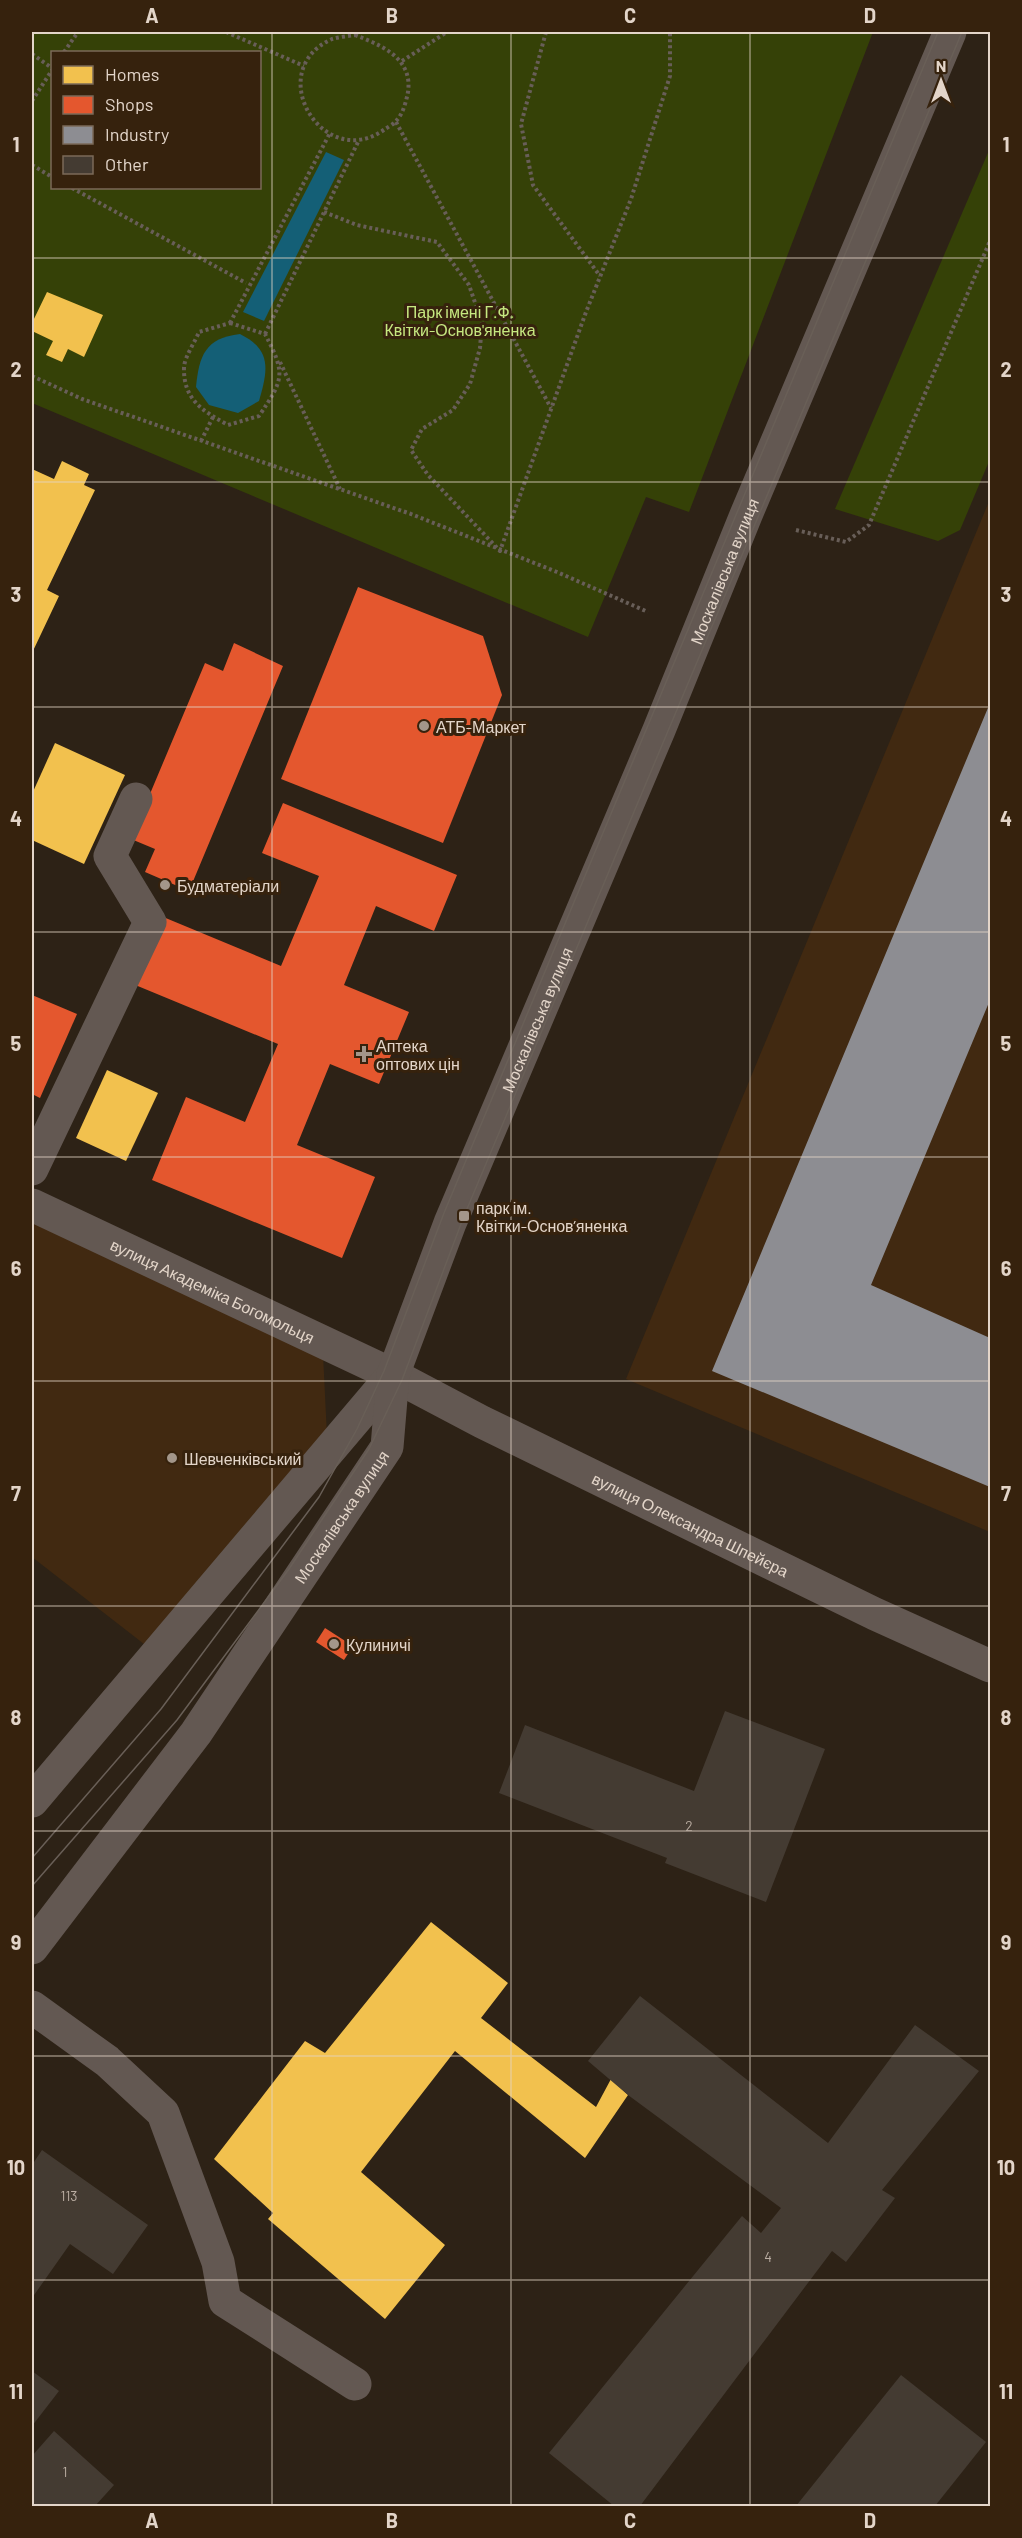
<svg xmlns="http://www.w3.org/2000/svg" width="1022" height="2538" font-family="Barlow,sans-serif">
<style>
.built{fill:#412911}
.green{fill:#354107;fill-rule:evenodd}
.water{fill:#145f76}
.homes{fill:#f2c14e}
.shops{fill:#e4572e}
.industry{fill:#8d8d92}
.building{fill:#443b32}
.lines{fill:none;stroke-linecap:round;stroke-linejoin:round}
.path{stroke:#685e58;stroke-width:4;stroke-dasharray:3 3;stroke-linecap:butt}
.minor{stroke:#635852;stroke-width:33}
.tram{stroke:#695f57;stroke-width:1.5}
.grid{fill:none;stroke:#e3d5c9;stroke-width:1.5;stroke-opacity:0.55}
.poi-dot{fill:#a3968a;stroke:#36220d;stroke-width:2}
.labels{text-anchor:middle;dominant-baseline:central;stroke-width:6;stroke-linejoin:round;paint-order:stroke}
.number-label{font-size:14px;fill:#bbaea3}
.park-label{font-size:16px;fill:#c6e880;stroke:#36220d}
.street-label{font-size:16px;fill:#e3d5c9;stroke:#36220d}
.poi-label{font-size:16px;fill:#e3d5c9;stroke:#36220d;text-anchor:start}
.neatline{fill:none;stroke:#e3d5c9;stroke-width:2}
.grid-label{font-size:20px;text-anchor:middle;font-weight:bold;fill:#e3d5c9}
</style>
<rect width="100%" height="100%" fill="#2d2216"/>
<!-- built -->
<g class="built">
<polygon points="990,499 990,1532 626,1379"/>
<polygon points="32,1221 323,1354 327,1436 162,1658 32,1557"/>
</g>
<!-- green -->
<g class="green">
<path d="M 32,32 L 873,32 L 689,512 L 646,497 L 588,637 L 32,403 ZM 52,52 L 260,52 L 260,188 L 52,188 Z"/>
<polygon points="990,148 990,459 960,530 938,541 835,509"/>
</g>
<!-- water -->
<g class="water">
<polygon points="326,152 344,160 264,321 243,312"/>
<path d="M 240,334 C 272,350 268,370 259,401 L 238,413 L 209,405 L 196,387 C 199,356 205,338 240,334 Z"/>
</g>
<!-- homes -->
<g class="homes">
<polygon points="47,292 103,315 84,357 68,349 62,362 46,355 53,341 32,331 32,323"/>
<polygon points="62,461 89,474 84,485 95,490 47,590 59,596 32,653 32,469 54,479"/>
<polygon points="55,743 125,775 84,864 32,840 32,794"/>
<polygon points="107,1070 158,1093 126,1161 76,1138"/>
<polygon points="431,1922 508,1983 481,2018 596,2107 611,2079 628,2095 585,2158 455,2051 361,2172 445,2245 385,2319 268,2219 273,2213 214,2159 305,2041 325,2053"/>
</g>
<!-- shops -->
<g class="shops">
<polygon points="358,587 483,636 502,695 443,843 281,779"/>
<polygon points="234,643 283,666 189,891 145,872 155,849 131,839 205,663 223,671"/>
<polygon points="283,803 457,875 434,931 376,906 344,985 409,1012 379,1084 330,1064 297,1145 375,1177 342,1258 152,1180 186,1097 245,1122 278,1044 128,982 156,914 281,966 319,876 262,853"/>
<polygon points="32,995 77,1014 40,1098 32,1094"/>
<polygon points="325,1628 353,1646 344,1660 316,1642"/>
</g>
<!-- industry -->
<polygon class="industry" points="990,703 990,1000 871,1285 990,1338 990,1487 712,1371"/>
<!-- building -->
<g class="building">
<polygon points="725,1711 825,1749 766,1902 665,1863 667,1858 499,1793 525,1725 694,1791"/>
<polygon points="640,1996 828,2143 915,2025 979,2071 882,2190 895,2198 846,2262 832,2251 640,2506 614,2506 549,2453 742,2216 761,2233 781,2208 628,2095 588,2061"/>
<polygon points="42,2150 148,2225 113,2274 70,2244 32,2298 32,2165"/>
<polygon points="32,2371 59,2391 32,2426"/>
<polygon points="901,2375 986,2442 935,2506 796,2506"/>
<polygon points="54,2431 114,2485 95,2506 37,2506 32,2502 32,2456"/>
</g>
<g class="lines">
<!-- path -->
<g class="path">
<polyline points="226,32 304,66"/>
<polyline points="546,32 521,124 533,185 600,276"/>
<path d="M 355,35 C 381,45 413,58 408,92 C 406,102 403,114 396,121 C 394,124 388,127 385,129 C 324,174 261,71 332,39 C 339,37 348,36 355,35 Z"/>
<polyline points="64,52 78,32"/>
<polyline points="32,54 52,68"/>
<polyline points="402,61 447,32"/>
<polyline points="32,101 52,70"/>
<polyline points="396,122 551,408"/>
<polyline points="32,165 52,177"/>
<polyline points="72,188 246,283"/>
<polyline points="324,212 357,225 437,242 469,285 482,323 480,348 470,384 453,410 422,429 411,450 428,475 500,551 586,312 631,199 670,76 670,32"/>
<path d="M 230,323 L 265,334 C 286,374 284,379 259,416 L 228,425 C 203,411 183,400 184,367 C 185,356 195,342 199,332 Z"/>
<polyline points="230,323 330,133"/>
<polyline points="265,334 359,140"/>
<polyline points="280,362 340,489"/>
<polyline points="32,376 82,399 411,514 557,572 648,612"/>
<polyline points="201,441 213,417"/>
<polyline points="796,530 846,542 869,525 990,241"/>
</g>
<!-- minor -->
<g class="minor">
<polyline points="32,1169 150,922 110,856 136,799"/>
<path id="s1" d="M 32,1205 L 393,1375 L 482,1422 L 875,1614 L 990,1666"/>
<polyline points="32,1801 393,1375"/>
<path id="s2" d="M 32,1948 L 196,1733 L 387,1447 L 393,1375 L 450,1223 L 659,730 L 746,515 L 950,32"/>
<polyline points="32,2007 107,2061 163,2113 218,2262 225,2301 355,2384"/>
</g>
<!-- tram -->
<g class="tram">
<polyline points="32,1858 161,1709 319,1497 357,1429 384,1371 444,1213 938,32"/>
<polyline points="32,1886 177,1720 289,1569 369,1449 402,1380 464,1216 962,32"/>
</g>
</g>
<!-- grid -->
<path class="grid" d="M 272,32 L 272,2506M 511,32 L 511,2506M 750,32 L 750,2506M 32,258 L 990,258M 32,482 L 990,482M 32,707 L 990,707M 32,932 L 990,932M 32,1157 L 990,1157M 32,1381 L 990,1381M 32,1606 L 990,1606M 32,1831 L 990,1831M 32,2056 L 990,2056M 32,2280 L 990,2280"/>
<!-- markers -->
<g class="poi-dot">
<circle cx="424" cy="726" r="6"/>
<circle cx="165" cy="885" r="6"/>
<path d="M361 1045h6v6h6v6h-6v6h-6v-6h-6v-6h6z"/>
<rect x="458" y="1210" width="12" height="12" rx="3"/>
<circle cx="172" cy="1458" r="6"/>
<circle cx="334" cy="1644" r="6"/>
</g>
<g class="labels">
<!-- number labels -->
<g class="number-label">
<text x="689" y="1825">2</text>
<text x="69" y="2195">113</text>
<text x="768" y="2256">4</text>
<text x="65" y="2471">1</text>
</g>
<!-- park labels -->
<g class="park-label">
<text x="460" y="311">Парк імені Г.Ф.<tspan x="460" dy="18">Квітки-Основ'яненка</tspan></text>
</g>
<!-- street labels -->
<g class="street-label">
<text stroke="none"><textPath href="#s2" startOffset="1556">Москалівська вулиця</textPath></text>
<text stroke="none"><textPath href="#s2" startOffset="1070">Москалівська вулиця</textPath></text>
<text stroke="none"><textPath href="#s1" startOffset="200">вулиця Академіка Богомольця</textPath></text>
<text stroke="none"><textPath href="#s2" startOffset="531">Москалівська вулиця</textPath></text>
<text stroke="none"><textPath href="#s1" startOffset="732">вулиця Олександра Шпейєра</textPath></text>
</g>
<!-- poi labels -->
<g class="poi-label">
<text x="436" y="726">АТБ-Маркет</text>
<text x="177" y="885">Будматеріали</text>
<text x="376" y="1045">Аптека<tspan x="376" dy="18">оптових цін</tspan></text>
<text x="476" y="1207">парк ім.<tspan x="476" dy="18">Квітки-Основ’яненка</tspan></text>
<text x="184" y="1458">Шевченківський</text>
<text x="346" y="1644">Кулиничі</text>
</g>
</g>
<!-- border -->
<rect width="1022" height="2538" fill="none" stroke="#36220d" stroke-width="66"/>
<!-- legend -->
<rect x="51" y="51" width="210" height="138" fill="#36220d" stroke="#7b6a58" stroke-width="1.5"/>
<rect x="63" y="66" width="30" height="18" fill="#f2c14e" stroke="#7b6a58" stroke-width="1.5"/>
<text x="105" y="81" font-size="18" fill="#e3d5c9">Homes</text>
<rect x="63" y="96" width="30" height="18" fill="#e4572e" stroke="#7b6a58" stroke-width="1.5"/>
<text x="105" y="111" font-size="18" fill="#e3d5c9">Shops</text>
<rect x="63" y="126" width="30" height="18" fill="#8d8d92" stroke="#7b6a58" stroke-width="1.5"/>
<text x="105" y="141" font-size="18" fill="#e3d5c9">Industry</text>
<rect x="63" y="156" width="30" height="18" fill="#443b32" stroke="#7b6a58" stroke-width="1.5"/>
<text x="105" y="171" font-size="18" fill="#e3d5c9">Other</text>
<!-- north arrow -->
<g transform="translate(941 81)" stroke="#36220d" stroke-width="4.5" paint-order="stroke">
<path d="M0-4.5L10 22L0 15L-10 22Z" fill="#e3d5c9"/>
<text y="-9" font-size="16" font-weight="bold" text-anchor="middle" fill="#e3d5c9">N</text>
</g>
<rect x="33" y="33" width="956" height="2472" class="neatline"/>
<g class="grid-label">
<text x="152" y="23">A</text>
<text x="392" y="23">B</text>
<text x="630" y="23">C</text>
<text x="870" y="23">D</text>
<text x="16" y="152">1</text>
<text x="1006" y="152">1</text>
<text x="16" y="377">2</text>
<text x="1006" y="377">2</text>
<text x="16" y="602">3</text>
<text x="1006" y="602">3</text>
<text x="16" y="826">4</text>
<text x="1006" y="826">4</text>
<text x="16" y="1051">5</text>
<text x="1006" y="1051">5</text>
<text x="16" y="1276">6</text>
<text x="1006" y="1276">6</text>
<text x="16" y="1501">7</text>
<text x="1006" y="1501">7</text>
<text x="16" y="1725">8</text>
<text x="1006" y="1725">8</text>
<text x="16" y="1950">9</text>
<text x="1006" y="1950">9</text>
<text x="16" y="2175">10</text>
<text x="1006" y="2175">10</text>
<text x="16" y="2399">11</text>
<text x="1006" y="2399">11</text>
<text x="152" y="2528">A</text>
<text x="392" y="2528">B</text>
<text x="630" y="2528">C</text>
<text x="870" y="2528">D</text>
</g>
</svg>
